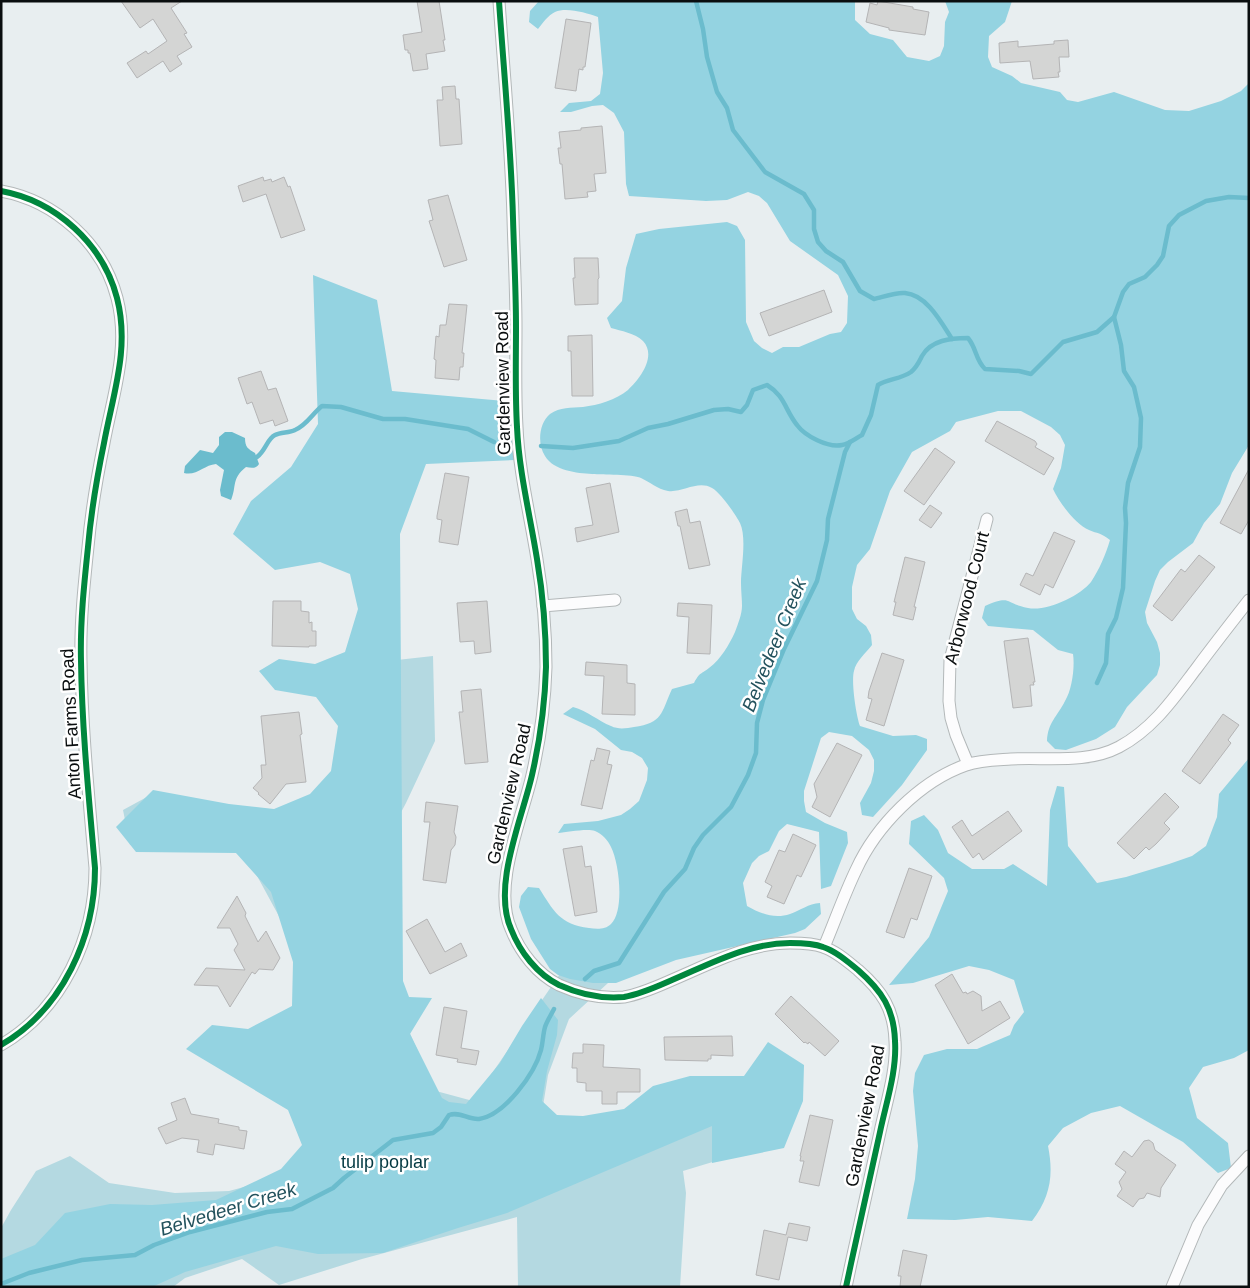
<svg xmlns="http://www.w3.org/2000/svg" width="1250" height="1288" font-family="Arial,sans-serif">
<style>
.green{fill:#b4d9e1}
.forest{fill:#94d3e1}
.water{fill:#6bbccd}
.lines{fill:none;stroke-linecap:round;stroke-linejoin:round}
.stream{stroke:#6bbccd;stroke-width:4.5}
.building{fill:#d4d5d4;stroke:#b4b4b5}
.street-casing{stroke:#b3b8b9;stroke-width:13}
.street{stroke:#fcfcfd;stroke-width:11}
.cycleway-casing{stroke:#fff;stroke-width:9}
.cycleway{stroke:#00873e;stroke-width:6}
.labels{text-anchor:middle;dominant-baseline:central;stroke-width:5;stroke-linejoin:round;paint-order:stroke}
.street-label{font-size:18px;fill:#0a0e0f;stroke:#fff}
.park-label{font-size:18px;fill:#033942;stroke:#fff}
.water-label{font-size:19px;font-style:italic;fill:#23525d;stroke:#fff}
</style>
<rect width="100%" height="100%" fill="#e8eef0"/>
<!-- green -->
<polygon class="green" points="433,656 435,741 406,803 384,844 347,894 436,1091 473,1101 566,965 608,983 569,1019 548,1075 543,1106 562,1122 715,1098 752,1150 683,1171 686,1193 680,1287 518,1287 517,1217 362,1259 279,1285 242,1259 185,1278 173,1287 1,1287 1,1228 11,1210 36,1171 70,1156 109,1183 175,1193 229,1191 285,1176 314,1146 300,955 249,861 219,842 130,845 123,810 156,792 257,822 344,803 352,665"/>
<!-- forest -->
<g class="forest">
<path d="M 855,1 L 855,20 L 870,34 L 893,40 L 907,57 L 929,61 L 940,56 L 944,46 L 945,22 L 949,12 L 945,1 L 1012,1 L 1005,22 L 989,36 L 988,57 L 992,67 L 1012,76 L 1021,83 L 1060,92 L 1067,100 L 1078,102 L 1114,92 L 1165,110 L 1189,111 L 1221,101 L 1241,91 L 1249,83 L 1249,445 L 1232,473 L 1220,504 L 1204,523 L 1193,543 L 1168,562 L 1160,570 L 1155,581 L 1145,612 L 1147,623 L 1157,642 L 1160,653 L 1160,665 L 1157,675 L 1127,707 L 1115,727 L 1096,739 L 1066,750 L 1055,749 L 1047,741 C 1048,722 1057,717 1065,701 C 1072,690 1075,667 1073,654 L 1058,650 L 1033,630 L 988,626 L 982,618 L 985,606 C 1012,594 1005,604 1028,608 C 1046,612 1080,596 1091,582 C 1099,570 1106,554 1110,540 C 1100,532 1098,534 1089,530 C 1075,524 1059,502 1053,489 L 1061,468 L 1065,445 L 1060,435 L 1051,427 L 1021,411 L 998,411 L 956,422 L 950,431 L 912,452 L 890,491 L 870,549 L 857,565 L 852,587 L 852,609 L 857,619 L 866,626 L 871,635 L 872,645 C 866,653 856,661 854,671 C 851,681 856,715 860,726 L 893,736 L 916,735 L 927,739 L 927,750 L 902,785 L 873,817 L 862,815 L 860,803 L 871,783 L 874,771 L 874,760 L 869,750 L 852,736 L 829,732 L 821,738 L 804,791 L 804,801 L 806,812 L 825,823 L 847,832 L 848,843 L 831,886 L 821,889 L 819,832 L 787,824 L 779,831 L 769,851 L 759,856 L 752,863 L 743,883 L 747,906 C 761,914 775,919 790,914 C 801,910 808,904 820,903 L 821,914 L 805,929 L 795,933 L 676,960 L 616,983 L 593,983 L 570,979 L 558,975 L 550,969 L 531,939 L 519,907 L 521,896 L 528,887 L 539,888 C 553,910 560,925 589,928 C 596,929 605,930 611,924 C 625,911 619,862 611,847 C 608,840 602,834 595,831 C 588,828 567,832 558,833 L 564,824 L 598,821 L 621,815 L 630,809 L 639,801 L 647,780 L 648,768 L 642,758 L 632,752 L 621,750 L 595,729 L 563,714 L 573,707 C 588,711 598,721 611,726 C 619,730 627,728 634,727 C 663,723 661,713 672,689 L 694,683 C 700,672 700,675 709,668 C 721,659 729,645 735,632 C 738,624 742,614 742,606 C 742,599 741,591 741,583 C 741,567 747,538 740,523 C 736,515 720,492 712,488 C 698,480 682,493 668,491 C 657,489 650,482 641,478 C 632,474 603,475 592,474 C 577,473 554,471 545,456 C 537,444 539,423 550,414 C 560,407 571,408 583,407 C 598,405 616,400 628,390 C 640,379 657,356 643,341 C 635,333 621,331 611,328 L 607,318 L 622,301 L 626,268 L 636,234 L 659,229 L 727,222 L 737,226 L 745,240 L 746,322 L 754,341 L 762,348 L 772,353 L 783,347 L 799,347 L 830,334 L 841,332 L 847,323 L 848,296 L 838,275 L 790,241 L 767,203 L 759,196 L 748,192 L 727,200 L 706,201 L 629,196 L 626,184 L 624,132 L 614,113 L 603,105 L 592,106 L 571,112 L 560,112 L 569,103 L 591,101 L 600,94 L 603,73 L 598,17 C 586,13 567,7 555,12 C 548,15 542,24 538,29 L 529,22 L 530,11 L 539,1 Z"/>
<polygon points="313,275 377,300 392,391 516,402 515,460 426,464 400,534 403,981 409,997 432,998 410,1034 442,1098 449,1102 466,1104 500,1063 522,1026 541,998 558,1020 557,1035 547,1071 542,1101 557,1115 583,1116 624,1109 653,1086 690,1076 744,1076 768,1042 804,1065 803,1101 784,1148 712,1163 712,1126 507,1213 458,1228 383,1253 318,1254 276,1246 185,1272 152,1287 1,1287 1,1259 35,1245 65,1213 110,1204 152,1205 216,1200 281,1169 302,1145 288,1110 186,1049 212,1025 248,1029 292,1006 293,962 271,892 236,853 136,852 116,827 153,790 229,804 274,809 310,794 331,771 338,726 316,697 275,690 259,671 279,659 315,664 345,652 358,609 350,574 320,562 275,570 233,534 251,501 291,467 318,424"/>
<path d="M 1249,758 L 1249,1050 L 1234,1058 L 1203,1067 L 1189,1088 L 1197,1118 L 1228,1143 L 1231,1168 L 1218,1173 L 1183,1142 L 1120,1106 L 1091,1113 L 1063,1128 L 1048,1146 C 1054,1176 1050,1197 1032,1221 L 988,1217 L 955,1220 L 907,1219 L 915,1179 L 918,1146 L 913,1091 L 915,1073 L 924,1055 L 947,1049 L 977,1049 L 1010,1035 L 1014,1025 L 1024,1012 L 1014,980 L 989,970 L 969,966 L 913,983 L 889,985 L 929,937 L 948,891 L 944,878 L 909,844 L 911,821 L 924,815 L 938,830 L 948,853 L 972,869 L 1004,869 L 1013,864 L 1047,886 L 1050,810 L 1057,786 L 1064,787 L 1068,846 L 1097,883 L 1126,877 L 1169,864 L 1192,856 L 1206,846 L 1217,817 L 1219,794 Z"/>
</g>
<!-- water -->
<path class="water" d="M 225,432 L 232,432 L 245,438 C 245,447 248,449 255,453 L 259,464 C 256,469 251,468 246,467 C 231,479 237,486 231,500 L 221,496 L 220,490 L 224,470 L 216,464 C 204,465 197,476 184,473 L 185,466 L 200,450 L 213,453 L 219,445 L 219,437 Z"/>
<g class="lines">
<!-- stream -->
<g class="stream">
<path d="M 696,1 L 703,29 L 707,57 L 717,92 L 727,108 L 733,130 L 765,172 L 804,194 L 814,210 L 814,229 L 818,242 L 826,251 L 843,262 L 860,291 L 874,299 C 883,297 896,292 905,293 C 927,295 941,322 952,339"/>
<path d="M 541,446 L 573,448 L 619,441 L 648,428 L 668,424 L 714,410 L 728,409 L 741,412 L 747,405 L 753,390 L 767,385 C 785,396 785,410 797,425 C 805,436 828,448 842,445 C 849,444 856,438 862,435 L 871,415 L 878,385 C 888,379 901,379 911,372 C 917,367 919,362 922,356 C 931,340 951,338 968,338 C 977,349 975,359 985,369 L 1019,371 L 1031,374 L 1063,342 L 1097,332 L 1114,317 L 1123,292 L 1129,284 L 1145,277 L 1157,265 L 1163,256 L 1169,226 L 1179,215 L 1206,201 L 1229,197 L 1249,198"/>
<path d="M 257,457 C 266,450 267,439 275,435 C 281,432 289,433 295,430 C 307,425 312,414 322,406 L 341,407 L 383,419 L 405,419 L 468,429 L 494,442"/>
<polyline points="1097,683 1106,663 1108,634 1116,618 1123,588 1126,523 1125,508 1128,483 1140,447 1141,418 1134,387 1124,371 1121,345 1114,317"/>
<polyline points="585,979 594,971 619,963 664,892 685,869 694,848 703,835 731,807 748,775 756,753 757,723 763,700 784,649 817,581 827,540 828,519 845,452 850,442"/>
<path d="M 1,1284 L 29,1273 L 82,1260 L 135,1255 L 154,1245 L 190,1232 L 267,1212 L 292,1209 L 333,1188 L 344,1178 L 393,1140 L 433,1133 L 441,1127 L 449,1115 C 460,1111 468,1120 479,1119 C 505,1115 535,1073 541,1050 C 543,1042 543,1034 545,1027 C 547,1021 551,1015 554,1009"/>
</g>
</g>
<!-- building -->
<g class="building">
<polygon points="121,1 182,1 171,8 187,33 184,34 192,47 177,56 182,64 170,72 163,61 137,78 127,63 146,51 148,54 167,41 153,19 140,28"/>
<polygon points="417,1 439,1 445,40 443,40 445,51 426,54 428,69 413,71 410,53 408,53 408,50 405,50 403,35 422,32"/>
<polygon points="878,1 913,7 913,9 929,12 925,35 889,30 889,28 866,22 870,3 877,5"/>
<polygon points="566,19 591,23 585,67 583,67 583,70 579,69 576,91 555,88"/>
<polygon points="1068,40 1069,57 1059,57 1060,72 1058,72 1059,77 1033,79 1030,61 1000,63 999,43 1018,41 1018,47 1054,44 1054,41"/>
<polygon points="455,86 456,99 459,99 462,144 440,146 437,100 443,100 442,87"/>
<polygon points="602,126 606,173 594,174 596,191 587,192 588,197 565,199 562,164 560,164 558,148 561,148 559,132 581,130 581,128"/>
<polygon points="263,177 264,181 271,179 272,182 284,177 288,187 290,186 305,230 281,238 266,194 243,202 238,186"/>
<polygon points="448,195 467,260 444,267 429,221 433,220 428,200"/>
<polygon points="574,258 598,258 599,278 598,279 598,304 575,305 573,278 575,278"/>
<polygon points="824,290 832,312 769,336 760,313"/>
<polygon points="449,304 467,305 462,353 464,353 463,367 460,367 459,380 435,378 436,360 434,359 436,336 439,337 440,325 446,325"/>
<polygon points="592,335 593,396 572,396 571,351 568,351 568,336"/>
<polygon points="261,371 268,390 276,388 288,421 275,426 273,420 260,424 252,402 247,404 238,378"/>
<polygon points="997,421 1035,441 1037,444 1035,447 1054,458 1044,475 985,441"/>
<polygon points="935,448 955,462 924,505 904,491"/>
<polygon points="1249,469 1249,520 1241,534 1220,523"/>
<polygon points="445,473 469,477 458,545 439,542 442,520 437,519 437,516"/>
<polygon points="610,483 619,532 577,542 575,528 593,525 586,488"/>
<polygon points="930,505 942,513 931,528 919,520"/>
<polygon points="687,509 690,523 700,521 710,565 689,569 680,526 678,526 675,512"/>
<polygon points="1054,532 1075,541 1053,588 1045,584 1040,595 1020,585 1026,573 1033,576"/>
<polygon points="1199,555 1215,567 1172,621 1153,606 1181,569 1185,572"/>
<polygon points="905,557 925,562 914,607 916,607 913,620 893,615 896,602 894,602"/>
<polygon points="273,601 301,601 301,611 309,612 309,623 312,622 312,631 316,631 316,646 309,646 309,647 272,646"/>
<polygon points="487,601 491,652 475,654 474,641 460,642 457,603"/>
<polygon points="678,603 712,605 710,654 687,653 689,617 677,616"/>
<polygon points="1028,638 1035,682 1033,682 1034,685 1030,685 1032,706 1013,708 1004,641"/>
<polygon points="882,653 904,660 884,726 866,720 872,699 868,698 869,691"/>
<polygon points="586,662 627,665 627,683 635,684 635,715 602,714 604,676 585,675"/>
<polygon points="481,689 488,762 465,764 459,712 463,712 461,691"/>
<polygon points="299,712 302,734 300,735 306,782 286,784 270,804 258,794 259,793 253,788 262,778 261,765 266,765 261,716"/>
<polygon points="1223,714 1239,725 1228,740 1231,743 1200,784 1182,771"/>
<polygon points="837,743 862,755 830,817 812,807 817,797 814,784"/>
<polygon points="597,748 610,751 607,764 612,765 602,809 581,805 591,760 594,761"/>
<polygon points="1165,793 1179,807 1164,823 1170,829 1156,844 1149,850 1146,847 1134,859 1117,843"/>
<polygon points="426,802 458,806 454,832 456,837 455,845 451,850 446,883 423,880 430,822 424,822"/>
<polygon points="1008,811 1022,831 983,860 979,853 973,858 952,827 962,820 972,836"/>
<polygon points="793,834 816,845 801,877 797,875 784,904 767,897 772,886 765,882 779,850 785,852"/>
<polygon points="582,846 585,867 591,866 597,912 575,916 563,849"/>
<polygon points="909,868 932,876 917,920 911,918 904,938 886,932"/>
<polygon points="237,896 246,913 245,916 258,942 266,931 280,958 273,970 259,969 255,974 252,972 230,1007 218,986 194,985 206,968 245,970 234,950 238,944 230,928 217,928"/>
<polygon points="427,919 445,952 461,943 467,956 430,974 406,931"/>
<polygon points="952,974 963,993 966,992 967,994 973,991 981,996 982,1011 1000,1001 1010,1018 968,1044 935,985"/>
<polygon points="791,996 839,1041 825,1056 809,1042 808,1044 805,1042 804,1043 775,1014"/>
<polygon points="444,1007 467,1011 461,1048 479,1051 476,1065 457,1062 458,1059 436,1055"/>
<polygon points="732,1036 733,1056 711,1055 711,1059 708,1059 708,1061 665,1060 664,1037"/>
<polygon points="583,1044 604,1045 603,1067 640,1069 640,1092 617,1092 617,1104 602,1104 602,1091 586,1091 586,1083 577,1082 577,1068 572,1068 573,1053 583,1053"/>
<polygon points="185,1098 191,1114 219,1119 218,1123 239,1127 239,1130 247,1131 244,1149 215,1144 213,1155 197,1152 199,1140 182,1138 166,1144 158,1128 177,1120 171,1103"/>
<polygon points="810,1115 833,1120 819,1186 799,1182 804,1161 800,1161 801,1156 800,1156"/>
<polygon points="1149,1140 1153,1143 1155,1150 1176,1165 1161,1188 1160,1197 1147,1193 1144,1198 1139,1199 1133,1207 1117,1196 1122,1189 1119,1182 1126,1172 1115,1164 1124,1151 1132,1157 1144,1141"/>
<polygon points="789,1223 810,1227 807,1241 788,1237 779,1280 756,1275 764,1230 786,1235"/>
<polygon points="903,1250 927,1255 920,1287 900,1287 901,1276 898,1276"/>
</g>
<g class="lines">
<defs>
<g id="street">
<path d="M 499,1 C 504,74 511,146 513,218 C 514,254 516,291 516,327 C 516,360 515,394 517,427 C 519,472 530,515 537,559 C 543,595 546,631 546,667 C 545,703 540,740 532,775 C 522,819 492,886 511,929 C 520,952 537,974 559,985 C 579,994 602,999 624,997 C 641,994 656,987 672,980 C 710,964 748,943 790,943 C 801,943 813,943 823,947 C 836,951 848,962 858,970 C 882,991 894,1009 895,1041 C 897,1071 886,1103 880,1132 C 869,1183 857,1235 846,1287"/>
<path d="M 1,191 C 56,201 103,244 117,298 C 130,348 113,394 104,443 C 97,477 91,513 88,547 C 84,585 80,623 81,661 C 82,730 89,799 95,868 C 95,937 63,1009 1,1045"/>
<polyline points="543,606 615,600"/>
<polyline points="968,764 956,735 951,718 949,701 950,660 987,519"/>
<path d="M 824,947 C 835,921 844,895 856,870 C 876,826 920,781 966,765 C 980,760 996,760 1011,759 C 1046,757 1087,764 1119,747 C 1153,729 1174,698 1196,669 C 1213,646 1231,623 1249,600"/>
<polyline points="1172,1287 1198,1225 1222,1185 1249,1156"/>
</g>
</defs>
<!-- street casing -->
<use href="#street" class="street-casing"/>
<!-- street -->
<use href="#street" class="street"/>
<defs>
<g id="cycleway">
<path d="M 499,1 C 504,74 511,146 513,218 C 514,254 516,291 516,327 C 516,360 515,394 517,427 C 519,472 530,515 537,559 C 543,595 546,631 546,667 C 545,703 540,740 532,775 C 522,819 492,886 511,929 C 520,952 537,974 559,985 C 579,994 602,999 624,997 C 641,994 656,987 672,980 C 710,964 748,943 790,943 C 801,943 813,943 823,947 C 836,951 848,962 858,970 C 882,991 894,1009 895,1041 C 897,1071 886,1103 880,1132 C 869,1183 857,1235 846,1287"/>
<path d="M 1,191 C 56,201 103,244 117,298 C 130,348 113,394 104,443 C 97,477 91,513 88,547 C 84,585 80,623 81,661 C 82,730 89,799 95,868 C 95,937 63,1009 1,1045"/>
</g>
</defs>
<!-- cycleway casing -->
<use href="#cycleway" class="cycleway-casing"/>
<!-- cycleway -->
<use href="#cycleway" class="cycleway"/>
</g>
<g class="labels">
<!-- street labels -->
<g class="street-label">
<text transform="translate(503 383) rotate(-91)">Gardenview Road</text>
<text transform="translate(967 598) rotate(-76)">Arborwood Court</text>
<text transform="translate(71 724) rotate(-93)">Anton Farms Road</text>
<text transform="translate(509 794) rotate(-77)">Gardenview Road</text>
<text transform="translate(865 1116) rotate(-79)">Gardenview Road</text>
</g>
<!-- park labels -->
<g class="park-label">
<text x="385" y="1162">tulip poplar</text>
</g>
<!-- water labels -->
<g class="water-label">
<text transform="translate(774 645) rotate(-68)">Belvedeer Creek</text>
<text transform="translate(228 1209) rotate(-17)">Belvedeer Creek</text>
</g>
</g>
<!-- border -->
<rect width="1250" height="1288" fill="none" stroke="#0a0e0f" stroke-width="5"/>
</svg>
